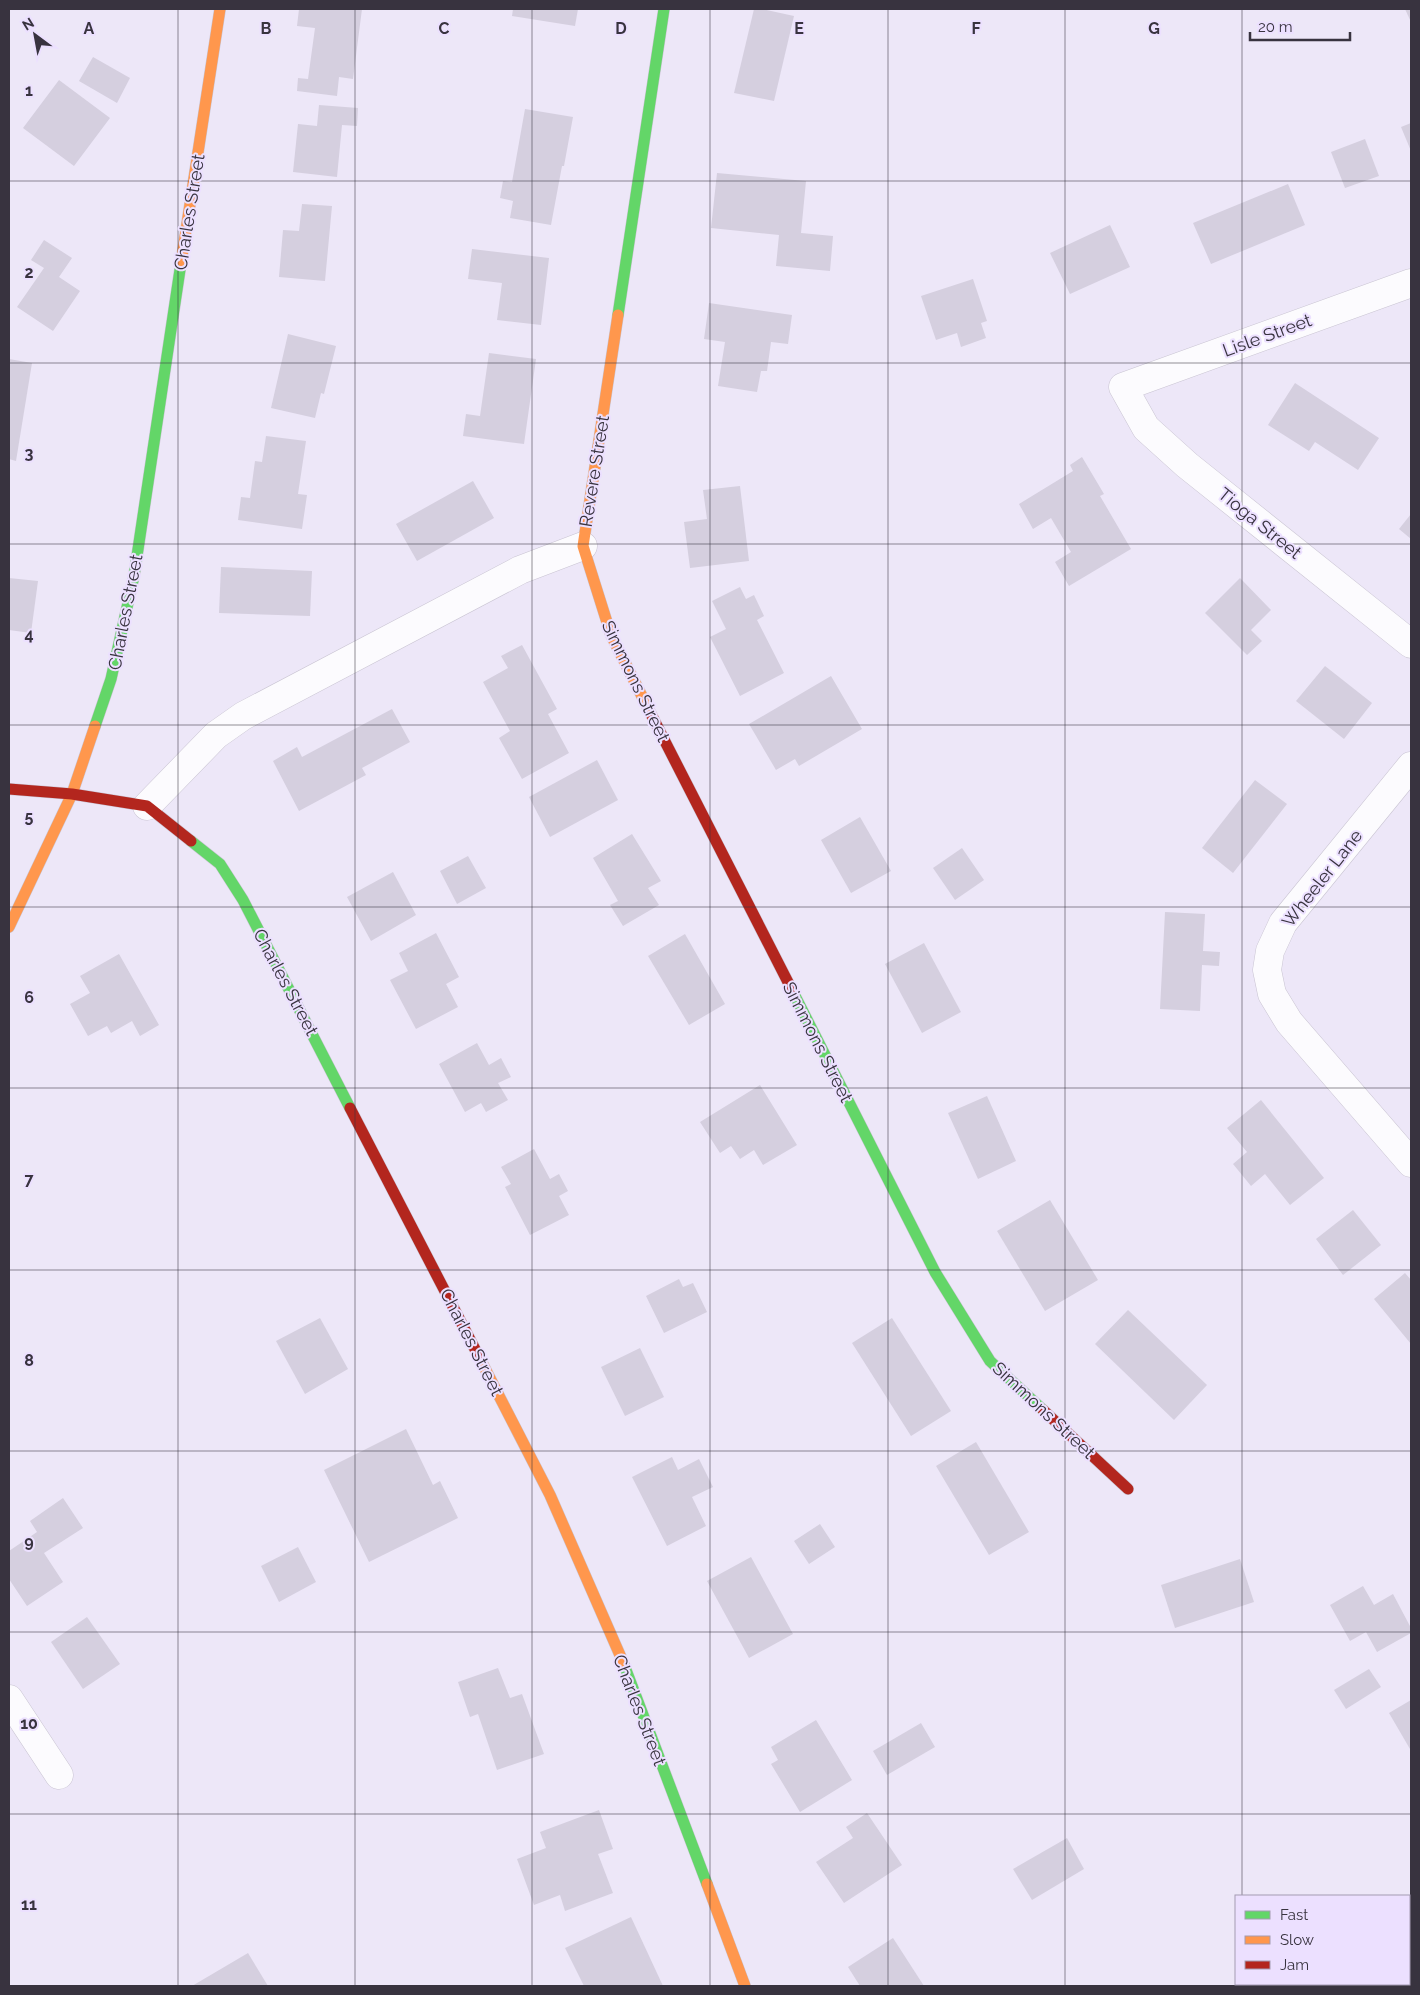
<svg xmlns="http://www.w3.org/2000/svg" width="1420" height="1995" font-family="Raleway,sans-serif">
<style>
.building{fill:#d5cfdf}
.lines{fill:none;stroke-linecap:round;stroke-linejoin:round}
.street-casing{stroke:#c9c4d2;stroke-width:29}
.fast-casing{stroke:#c9c4d2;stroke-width:12}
.slow-casing{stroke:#c9c4d2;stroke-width:12}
.jam-casing{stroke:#c9c4d2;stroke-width:12}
.street{stroke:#fcfbfe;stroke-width:28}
.fast{stroke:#63d668;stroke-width:11}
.slow{stroke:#ff974d;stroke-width:11}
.jam{stroke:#b3261e;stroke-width:11}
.grid{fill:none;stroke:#38333f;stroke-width:1;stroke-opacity:0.55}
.labels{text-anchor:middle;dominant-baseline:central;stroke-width:4;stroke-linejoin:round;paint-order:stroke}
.street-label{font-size:18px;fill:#38333f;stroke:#ece0ff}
.grid-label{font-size:16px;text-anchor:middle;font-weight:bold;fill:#38333f;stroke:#ece0ff;stroke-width:4;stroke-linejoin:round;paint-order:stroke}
</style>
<rect width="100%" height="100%" fill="#ede7f8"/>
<!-- building -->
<g class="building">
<polygon points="299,9 362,9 353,79 339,77 337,96 297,91 298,78 308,79 315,28 297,26"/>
<polygon points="513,9 578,9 575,26 512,16"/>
<polygon points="754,9 762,9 794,16 774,101 734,93"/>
<polygon points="1405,9 1411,9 1411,22"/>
<polygon points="93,57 130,78 117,103 79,81"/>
<polygon points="59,80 110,118 74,166 23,128"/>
<polygon points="319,105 358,108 357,126 342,125 337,177 293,172 298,124 317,126"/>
<polygon points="525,109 573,117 564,166 562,166 551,225 510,218 513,201 500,198 503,181 512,182"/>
<polygon points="1411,123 1411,151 1401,127"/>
<polygon points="1365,139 1379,176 1345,188 1331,152"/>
<polygon points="717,173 806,181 801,233 833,236 830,271 776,266 779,235 711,228"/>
<polygon points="1288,184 1305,225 1211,264 1193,223"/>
<polygon points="302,204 332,206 325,281 279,277 283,230 299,231"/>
<polygon points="1110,225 1130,267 1070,294 1050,253"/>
<polygon points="44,240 72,258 59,277 80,291 53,331 17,307 44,268 31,260"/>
<polygon points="472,249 549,258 541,325 497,320 502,283 468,279"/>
<polygon points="973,279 987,321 981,323 986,338 961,347 957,333 936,340 921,296"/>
<polygon points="709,303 792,315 788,344 771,342 767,371 761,371 757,392 718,386 725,342 704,339"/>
<polygon points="288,334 336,346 324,394 321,393 315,418 271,408"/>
<polygon points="489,353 536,359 524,444 463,436 466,414 480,416"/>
<polygon points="9,359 32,363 16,461 9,459"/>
<polygon points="1295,383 1379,438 1358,470 1315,442 1309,451 1268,425"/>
<polygon points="266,436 306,441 298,494 307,495 302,529 238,520 241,497 250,498 255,461 262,462"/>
<polygon points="1082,457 1104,494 1100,496 1131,549 1069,586 1055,562 1071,552 1051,518 1033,529 1019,504 1073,471 1070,465"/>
<polygon points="473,481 494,518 417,561 396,524"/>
<polygon points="740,486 749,561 690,568 684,522 707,519 703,490"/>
<polygon points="1411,514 1411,539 1399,529"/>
<polygon points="221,567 312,571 310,616 219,613"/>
<polygon points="9,578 38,581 31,633 9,630"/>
<polygon points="1240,578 1271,610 1251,630 1262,641 1247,655 1205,613"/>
<polygon points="740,587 746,599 754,595 764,616 757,620 784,673 740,696 710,637 726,629 712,601"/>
<polygon points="522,645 557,709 548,714 569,753 522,779 499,738 510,731 483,682 508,668 501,656"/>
<polygon points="1325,666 1372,703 1344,739 1296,701"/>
<polygon points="831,676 862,729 799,766 795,759 776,770 749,724"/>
<polygon points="392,709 410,742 362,768 366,775 299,811 273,761 297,747 302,757"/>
<polygon points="597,760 618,800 550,837 529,797"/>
<polygon points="1255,780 1287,804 1233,873 1202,848"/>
<polygon points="860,817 891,871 851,893 821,840"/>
<polygon points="632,834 661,881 648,888 659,905 623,926 610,905 618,901 593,858"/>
<polygon points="962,848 984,880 955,900 933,868"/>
<polygon points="468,856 486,888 457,904 440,871"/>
<polygon points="393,872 416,915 371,941 347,897"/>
<polygon points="1165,912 1205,914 1203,951 1220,952 1219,966 1202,965 1200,1011 1160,1009"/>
<polygon points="436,933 459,977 446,984 458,1007 416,1029 390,980 408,971 399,953"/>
<polygon points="685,934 725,1004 689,1025 648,956"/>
<polygon points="924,943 961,1012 922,1033 885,964"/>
<polygon points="119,954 159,1025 140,1036 132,1021 111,1033 107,1026 88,1036 70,1004 90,993 80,976"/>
<polygon points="477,1043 489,1065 501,1058 511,1077 498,1083 508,1100 486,1112 481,1103 465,1112 439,1064"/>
<polygon points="760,1085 797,1145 763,1165 754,1150 740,1159 731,1146 720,1153 700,1122"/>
<polygon points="987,1096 1016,1161 978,1179 948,1113"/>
<polygon points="1261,1100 1324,1178 1290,1205 1265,1174 1251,1186 1233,1164 1247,1152 1227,1128"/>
<polygon points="534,1149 550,1179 559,1174 568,1191 559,1196 569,1215 530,1235 505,1187 511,1184 501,1167"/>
<polygon points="1050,1200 1098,1280 1045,1311 997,1231"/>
<polygon points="1353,1210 1381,1245 1343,1275 1316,1239"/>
<polygon points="1405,1273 1411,1280 1411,1344 1374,1299"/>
<polygon points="679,1279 683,1287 693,1283 707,1312 664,1333 646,1296"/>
<polygon points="1128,1310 1207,1385 1174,1420 1095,1344"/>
<polygon points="320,1318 348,1369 305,1394 276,1341"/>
<polygon points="892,1318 951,1411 911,1436 852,1343"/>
<polygon points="640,1348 664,1397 625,1416 601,1367"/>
<polygon points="406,1429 433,1485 440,1481 458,1518 369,1562 324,1470"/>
<polygon points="976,1442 1029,1532 989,1555 936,1466"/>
<polygon points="672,1457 678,1470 699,1459 713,1487 692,1497 706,1526 667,1546 632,1477"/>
<polygon points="63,1498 83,1528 44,1553 63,1582 27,1606 9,1579 9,1551 37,1532 30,1521"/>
<polygon points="820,1524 835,1547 809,1564 794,1541"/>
<polygon points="298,1547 316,1582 279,1602 261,1566"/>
<polygon points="751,1557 793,1634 749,1658 707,1581"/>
<polygon points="1240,1559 1254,1602 1175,1628 1161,1585"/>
<polygon points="1363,1586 1374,1605 1393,1594 1411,1628 1411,1633 1377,1652 1366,1632 1350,1641 1330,1605"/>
<polygon points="87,1617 120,1664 83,1689 51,1642"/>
<polygon points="498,1668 510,1698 522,1694 544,1754 497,1770 478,1714 470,1717 458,1682"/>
<polygon points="1369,1669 1381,1687 1346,1709 1334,1690"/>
<polygon points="1411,1700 1411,1748 1410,1749 1389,1713"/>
<polygon points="816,1720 852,1780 800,1812 771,1764 778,1760 771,1747"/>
<polygon points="921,1723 935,1747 887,1775 873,1751"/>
<polygon points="599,1810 613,1849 598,1854 613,1893 565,1911 560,1895 534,1905 517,1859 546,1848 540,1832"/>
<polygon points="867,1813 902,1865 844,1903 816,1862 853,1838 846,1827"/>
<polygon points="1067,1838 1084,1869 1032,1900 1013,1869"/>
<polygon points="631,1917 663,1986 584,1986 565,1948"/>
<polygon points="893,1938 924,1986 860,1986 848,1967"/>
<polygon points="248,1953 268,1986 192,1986"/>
</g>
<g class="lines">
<defs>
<g id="street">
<polyline points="1411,283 1123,387 1146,428 1187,465 1411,644"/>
<polyline points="1411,766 1283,923 1270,951 1267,970 1272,994 1289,1022 1411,1163"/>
<polyline points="147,806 216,735 243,716 520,570 583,546"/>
<polyline points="9,1699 59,1775"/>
<polyline points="1409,1983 1411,1986"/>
</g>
<g id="fast">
<polyline points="618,315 664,9"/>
<polyline points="95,726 111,679 134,576 181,263"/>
<polyline points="191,841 220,864 243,900 350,1108"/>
<polyline points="792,990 935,1272 990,1361 1043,1410"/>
<polyline points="623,1662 707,1884"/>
</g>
<g id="slow">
<polyline points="181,263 220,9"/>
<polyline points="618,315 583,546 611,635 652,716"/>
<polyline points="9,927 72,794 95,726"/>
<polyline points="478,1355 550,1495 623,1662"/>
<polyline points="707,1884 745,1986"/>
</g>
<g id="jam">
<polyline points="652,716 792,990"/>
<polyline points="9,789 72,794 147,806 191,841"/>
<polyline points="350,1108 478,1355"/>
<polyline points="1043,1410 1128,1489"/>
</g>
</defs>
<!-- street casing -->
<use href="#street" class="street-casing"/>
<!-- fast casing -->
<use href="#fast" class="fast-casing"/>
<!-- slow casing -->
<use href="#slow" class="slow-casing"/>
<!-- jam casing -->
<use href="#jam" class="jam-casing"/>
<!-- street -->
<use href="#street" class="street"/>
<!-- fast -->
<use href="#fast" class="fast"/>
<!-- slow -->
<use href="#slow" class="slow"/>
<!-- jam -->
<use href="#jam" class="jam"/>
</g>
<!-- grid -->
<path class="grid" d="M 178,9 L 178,1986M 355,9 L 355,1986M 532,9 L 532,1986M 710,9 L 710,1986M 888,9 L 888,1986M 1065,9 L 1065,1986M 1242,9 L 1242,1896M 9,181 L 1411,181M 9,363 L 1411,363M 9,544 L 1411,544M 9,725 L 1411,725M 9,907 L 1411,907M 9,1088 L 1411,1088M 9,1270 L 1411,1270M 9,1451 L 1411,1451M 9,1632 L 1411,1632M 9,1814 L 1411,1814M 1242,1984 L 1242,1986"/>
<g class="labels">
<!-- street labels -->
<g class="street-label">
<text transform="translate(189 212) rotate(-81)">Charles Street</text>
<text transform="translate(1267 335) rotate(-20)">Lisle Street</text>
<text transform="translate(594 471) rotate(-81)">Revere Street</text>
<text transform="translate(1260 523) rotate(39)">Tioga Street</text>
<text transform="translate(125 612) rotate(-79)">Charles Street</text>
<text transform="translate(636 681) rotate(64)">Simmons Street</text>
<text transform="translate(1322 878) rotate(-52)">Wheeler Lane</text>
<text transform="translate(286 982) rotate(62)">Charles Street</text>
<text transform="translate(818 1042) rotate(63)">Simmons Street</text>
<text transform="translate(472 1342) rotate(63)">Charles Street</text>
<text transform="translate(1044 1410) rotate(43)">Simmons Street</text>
<text transform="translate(640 1710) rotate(69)">Charles Street</text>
</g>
</g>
<g class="grid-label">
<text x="89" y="34">A</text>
<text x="266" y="34">B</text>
<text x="444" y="34">C</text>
<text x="621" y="34">D</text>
<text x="799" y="34">E</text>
<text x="976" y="34">F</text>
<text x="1154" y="34">G</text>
<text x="29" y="96">1</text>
<text x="29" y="278">2</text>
<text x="29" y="459">3</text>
<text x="29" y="640">4</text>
<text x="29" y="822">5</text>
<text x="29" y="1003">6</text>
<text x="29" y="1185">7</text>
<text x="29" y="1366">8</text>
<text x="29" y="1547">9</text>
<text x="29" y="1729">10</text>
<text x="29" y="1910">11</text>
</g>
<!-- border -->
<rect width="1420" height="1995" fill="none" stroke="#38333f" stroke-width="20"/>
<!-- legend -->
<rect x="1235" y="1895" width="175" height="90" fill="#ece0ff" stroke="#a49bb2"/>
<rect x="1245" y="1911" width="25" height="8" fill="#63d668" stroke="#a49bb2"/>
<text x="1280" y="1920" font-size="15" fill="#38333f">Fast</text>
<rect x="1245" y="1936" width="25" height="8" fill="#ff974d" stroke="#a49bb2"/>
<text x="1280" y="1945" font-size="15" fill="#38333f">Slow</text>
<rect x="1245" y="1961" width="25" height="8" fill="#b3261e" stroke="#a49bb2"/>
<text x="1280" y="1970" font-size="15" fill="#38333f">Jam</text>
<!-- north arrow -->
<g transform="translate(35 35) rotate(328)" stroke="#ece0ff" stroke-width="4" paint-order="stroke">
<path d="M0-4L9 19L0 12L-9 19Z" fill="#38333f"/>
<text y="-8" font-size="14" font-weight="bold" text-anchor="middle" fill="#38333f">N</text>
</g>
<!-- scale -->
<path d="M1250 32v8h100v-8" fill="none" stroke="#38333f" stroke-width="2.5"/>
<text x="1258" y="32" font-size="15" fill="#38333f" stroke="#ece0ff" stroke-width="4" paint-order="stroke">20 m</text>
</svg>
